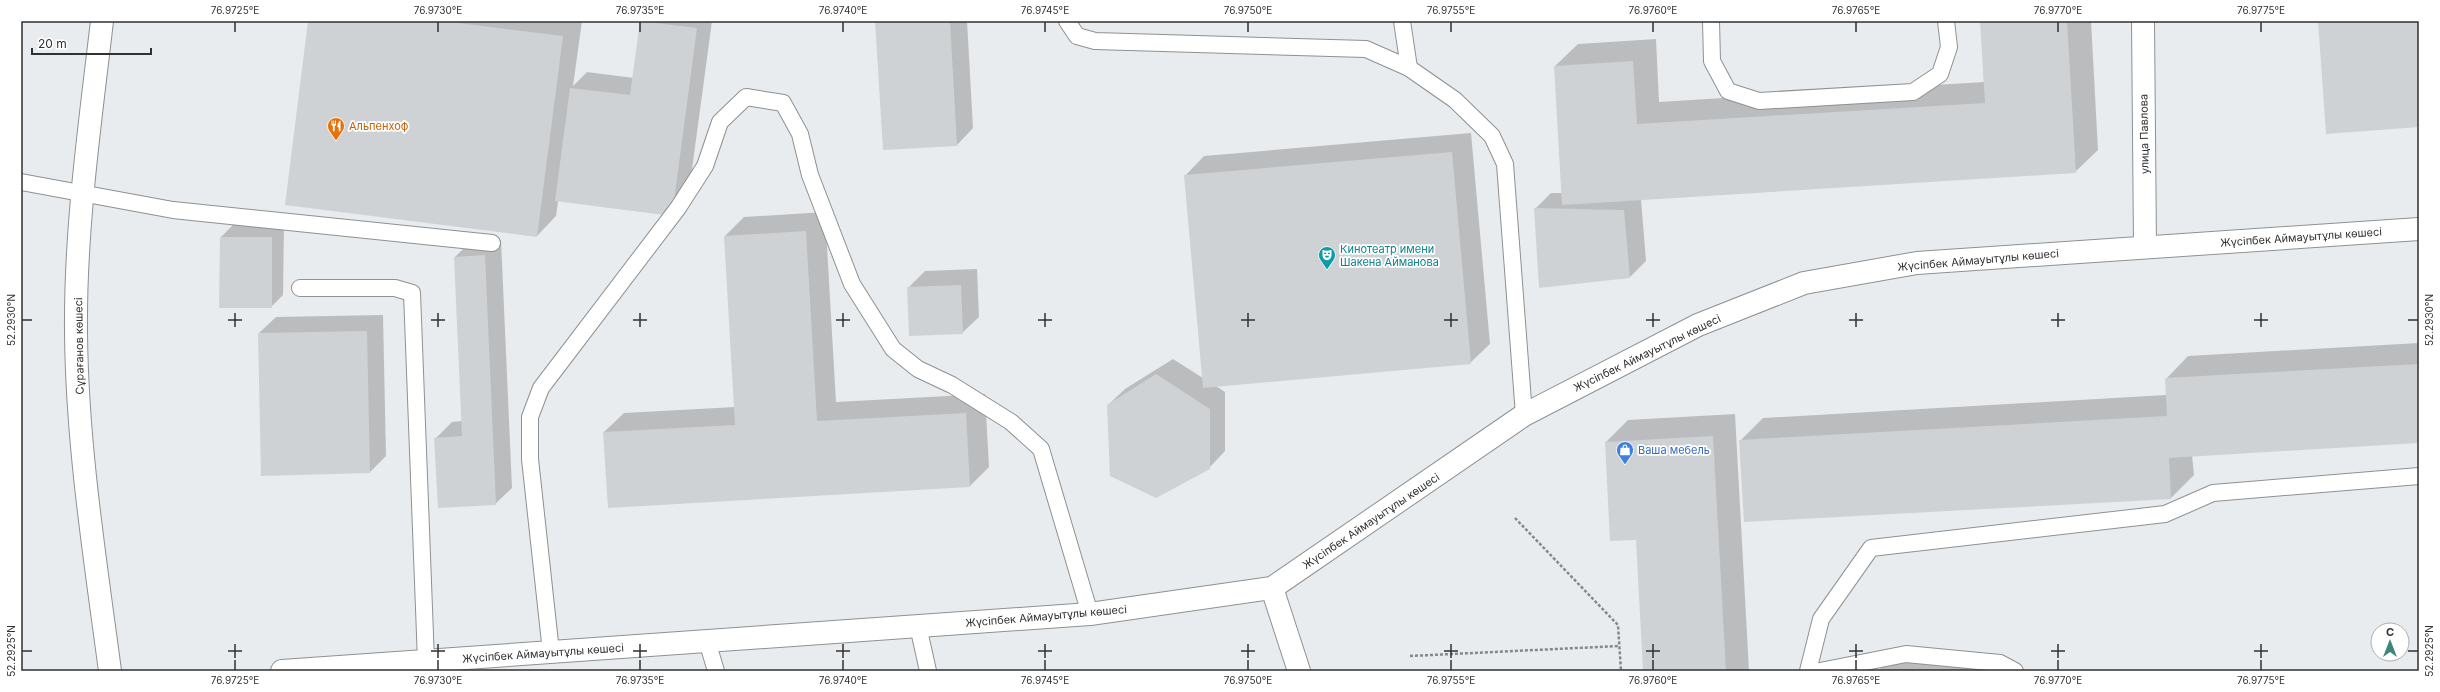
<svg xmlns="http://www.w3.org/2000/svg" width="2440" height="692" font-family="Inter,sans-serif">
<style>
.shadow{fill:#0003}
.building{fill:#cfd2d4}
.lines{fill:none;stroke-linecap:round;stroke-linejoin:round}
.service-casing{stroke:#8e9192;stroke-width:18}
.minor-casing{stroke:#8e9192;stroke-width:24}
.tertiary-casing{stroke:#8e9192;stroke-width:24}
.secondary-casing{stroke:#8e9192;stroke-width:24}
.path{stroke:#858789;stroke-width:2.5;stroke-dasharray:3 2;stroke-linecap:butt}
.service{stroke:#fff;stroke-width:16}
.minor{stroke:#fff;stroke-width:22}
.tertiary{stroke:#fff;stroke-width:22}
.secondary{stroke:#fff;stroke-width:22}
.ticks{fill:none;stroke:#303132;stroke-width:1.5}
.labels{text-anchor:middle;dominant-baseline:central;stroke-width:3.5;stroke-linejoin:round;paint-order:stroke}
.food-label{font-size:11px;fill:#c56008;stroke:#fff;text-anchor:start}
.street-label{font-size:11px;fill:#303132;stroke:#fff}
.culture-label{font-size:11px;fill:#0d838f;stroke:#fff;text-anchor:start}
.shop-label{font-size:11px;fill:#366cbe;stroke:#fff;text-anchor:start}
.neatline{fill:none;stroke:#303132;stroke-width:1.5}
.ticks-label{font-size:10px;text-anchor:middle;fill:#303132}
</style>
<rect width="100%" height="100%" fill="#e9ecee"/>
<!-- shadow -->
<g class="shadow">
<polygon points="309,21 582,21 573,86 587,72 634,78 642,21 712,21 688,199 558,201 556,216 537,236"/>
<polygon points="876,21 967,21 973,128 957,145"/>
<polygon points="1981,21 2091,21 2098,150 2075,172 1641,199 1646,261 1630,277 1535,209 1551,193 1563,193 1555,66 1578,44 1656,39 1659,102 1984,82"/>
<polygon points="1471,133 1490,344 1470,363 1216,386 1225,392 1225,451 1209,468 1108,405 1125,389 1173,359 1203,378 1185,176 1204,156"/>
<polygon points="825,212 836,402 985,394 989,467 970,486 604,432 624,413 735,407 725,236 744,217"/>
<polygon points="233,225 284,225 283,295 271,307 221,237"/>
<polygon points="501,240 512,488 495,504 436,438 452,422 462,421 455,257 471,241"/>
<polygon points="977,269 979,317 962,333 908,288 925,271"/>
<polygon points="383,315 386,456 370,472 259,333 276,317"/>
<polygon points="2419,343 2419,442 2192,455 2194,475 2171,498 1745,521 1741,440 1763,418 2166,395 2166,379 2188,356"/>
<polygon points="1735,414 1749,671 1644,671 1637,538 1606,442 1628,420"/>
<polygon points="1964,651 1967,671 1878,671 1887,662"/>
</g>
<!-- building -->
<g class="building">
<polygon points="308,21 443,21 563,36 537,237 285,205"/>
<polygon points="640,21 697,28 672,216 555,201 570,88 630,95"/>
<polygon points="875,21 950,21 957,146 883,150"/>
<polygon points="1980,21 2067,21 2076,173 1562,205 1554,66 1633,61 1637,124 1985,103"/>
<polygon points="2318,21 2419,21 2419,127 2326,134"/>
<polygon points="1452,152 1471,364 1203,388 1184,175"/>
<polygon points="1534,208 1624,210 1630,278 1539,288"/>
<polygon points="806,231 817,421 966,413 970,487 608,508 603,432 735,425 724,236"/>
<polygon points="220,237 272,237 272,308 219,308"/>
<polygon points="485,255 496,505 438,508 434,438 462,436 454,257"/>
<polygon points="961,285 963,334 909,336 907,287"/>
<polygon points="367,331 370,473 261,476 258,333"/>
<polygon points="2419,364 2419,443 2169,458 2171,499 1744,522 1739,440 2167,416 2165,378"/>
<polygon points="1156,374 1210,409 1210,469 1156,498 1110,476 1107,405"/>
<polygon points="1713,436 1726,671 1643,671 1636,540 1610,541 1605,442"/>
</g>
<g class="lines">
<defs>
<g id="service">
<polyline points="1067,21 1077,36 1095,41 1366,49 1409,68 1455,100 1492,136 1505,164 1524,415"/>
<polyline points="1402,21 1409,68"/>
<polyline points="1711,21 1712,61 1728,91 1759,101 1913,92 1940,74 1949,47 1946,21"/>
<polyline points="21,182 173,210 492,243"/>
<polyline points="300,288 395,288 412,293 426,661"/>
<polyline points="918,626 928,671"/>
<polyline points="707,641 716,671"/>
<polyline points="551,652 530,459 530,417 541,388 678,208 705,166 720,122 746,97 783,103 800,134 810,175 852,284 893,349 918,369 952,385 1011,422 1041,449 1090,614"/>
<polyline points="1808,671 1821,619 1871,548 2165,514 2213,493 2419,476"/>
<polyline points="1820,671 1906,654 2000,663 2015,671"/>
</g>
<polyline id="minor" points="2143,21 2145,247"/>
<g id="tertiary">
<polyline points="1272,588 1299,671"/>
<polyline points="282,671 1090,614 1272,588 1524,415 1698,325 1804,283 1917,263 2419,229"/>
</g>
<path id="secondary" d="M 102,21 C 90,124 75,227 76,332 C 77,446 95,558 110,671"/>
</defs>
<!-- service casing -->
<use href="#service" class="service-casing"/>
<!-- minor casing -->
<use href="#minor" class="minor-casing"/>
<!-- tertiary casing -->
<use href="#tertiary" class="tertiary-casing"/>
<!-- secondary casing -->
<use href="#secondary" class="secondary-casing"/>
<!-- path -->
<g class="path">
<polyline points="1515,518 1618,625 1621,671"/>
<polyline points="1410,656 1619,646"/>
</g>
<!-- service -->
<use href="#service" class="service"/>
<!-- minor -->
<use href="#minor" class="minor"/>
<!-- tertiary -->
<use href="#tertiary" class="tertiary"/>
<!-- secondary -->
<use href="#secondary" class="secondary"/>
</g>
<!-- ticks -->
<path class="ticks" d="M 235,22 L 235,32M 438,22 L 438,32M 640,22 L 640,32M 843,22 L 843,32M 1045,22 L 1045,32M 1248,22 L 1248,32M 1451,22 L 1451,32M 1653,22 L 1653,32M 1856,22 L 1856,32M 2058,22 L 2058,32M 2261,22 L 2261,32M 235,313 L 235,327M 438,313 L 438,327M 640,313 L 640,327M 843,313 L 843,327M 1045,313 L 1045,327M 1248,313 L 1248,327M 1451,313 L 1451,327M 1653,313 L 1653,327M 1856,313 L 1856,327M 2058,313 L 2058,327M 2261,313 L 2261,327M 22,320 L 32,320M 228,320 L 242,320M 431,320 L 445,320M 633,320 L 647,320M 836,320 L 850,320M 1038,320 L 1052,320M 1241,320 L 1255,320M 1444,320 L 1458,320M 1646,320 L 1660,320M 1849,320 L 1863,320M 2051,320 L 2065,320M 2254,320 L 2268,320M 2408,320 L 2418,320M 235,644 L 235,658M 438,644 L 438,658M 640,644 L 640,658M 843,644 L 843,658M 1045,644 L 1045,658M 1248,644 L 1248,658M 1451,644 L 1451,658M 1653,644 L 1653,658M 1856,644 L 1856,658M 2058,644 L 2058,658M 2261,644 L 2261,658M 22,651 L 32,651M 228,651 L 242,651M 431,651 L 445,651M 633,651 L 647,651M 836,651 L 850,651M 1038,651 L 1052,651M 1241,651 L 1255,651M 1444,651 L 1458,651M 1646,651 L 1660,651M 1849,651 L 1863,651M 2051,651 L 2065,651M 2254,651 L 2268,651M 2408,651 L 2418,651M 235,660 L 235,670M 438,660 L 438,670M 640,660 L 640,670M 843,660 L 843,670M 1045,660 L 1045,670M 1248,660 L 1248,670M 1451,660 L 1451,670M 1653,660 L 1653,670M 1856,660 L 1856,670M 2058,660 L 2058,670M 2261,660 L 2261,670"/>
<!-- icons -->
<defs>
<symbol id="restaurant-pin" viewBox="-11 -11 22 30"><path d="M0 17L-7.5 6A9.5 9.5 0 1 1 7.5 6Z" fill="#e8710a" stroke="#fff"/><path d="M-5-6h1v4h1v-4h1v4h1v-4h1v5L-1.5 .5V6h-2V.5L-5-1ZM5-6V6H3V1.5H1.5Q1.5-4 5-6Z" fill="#fff"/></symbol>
<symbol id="theatre-pin" viewBox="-11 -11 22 30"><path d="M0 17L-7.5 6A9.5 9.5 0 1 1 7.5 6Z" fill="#0f9aa8" stroke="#fff"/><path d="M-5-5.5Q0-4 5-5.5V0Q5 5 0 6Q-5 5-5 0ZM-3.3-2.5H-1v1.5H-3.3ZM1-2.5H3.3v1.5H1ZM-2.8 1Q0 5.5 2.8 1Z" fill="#fff"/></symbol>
<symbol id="shop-pin" viewBox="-11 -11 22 30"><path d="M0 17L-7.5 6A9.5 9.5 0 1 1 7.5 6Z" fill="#3f7fe0" stroke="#fff"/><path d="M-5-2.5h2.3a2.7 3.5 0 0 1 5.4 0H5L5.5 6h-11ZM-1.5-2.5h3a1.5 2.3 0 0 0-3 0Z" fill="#fff"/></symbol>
</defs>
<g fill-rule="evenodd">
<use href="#restaurant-pin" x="326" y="116" width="20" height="27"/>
<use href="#theatre-pin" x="1317" y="245" width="20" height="27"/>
<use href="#shop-pin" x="1615" y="440" width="20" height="27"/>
</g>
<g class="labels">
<!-- food labels -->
<g class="food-label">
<text x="349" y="126">Альпенхоф</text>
</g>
<!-- street labels -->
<g class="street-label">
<text transform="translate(2144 134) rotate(-91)">улица Павлова</text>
<text transform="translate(2301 237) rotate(-4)">Жүсіпбек Аймауытұлы көшесі</text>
<text transform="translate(1978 260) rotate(-5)">Жүсіпбек Аймауытұлы көшесі</text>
<text transform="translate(79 346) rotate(-91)">Сұрағанов көшесі</text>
<text transform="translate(1647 353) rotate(-26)">Жүсіпбек Аймауытұлы көшесі</text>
<text transform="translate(1371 521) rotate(-34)">Жүсіпбек Аймауытұлы көшесі</text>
<text transform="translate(1046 616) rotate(-5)">Жүсіпбек Аймауытұлы көшесі</text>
<text transform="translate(543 653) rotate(-4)">Жүсіпбек Аймауытұлы көшесі</text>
</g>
<!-- culture labels -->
<g class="culture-label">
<text x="1340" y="249">Кинотеатр имени<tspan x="1340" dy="13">Шакена Айманова</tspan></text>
</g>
<!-- shop labels -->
<g class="shop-label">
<text x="1638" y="450">Ваша мебель</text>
</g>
</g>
<!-- border -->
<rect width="2440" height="692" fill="none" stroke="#ffffff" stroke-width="44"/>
<!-- north arrow -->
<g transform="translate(2390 642)"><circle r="19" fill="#ffffff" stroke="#acadad"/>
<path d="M0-3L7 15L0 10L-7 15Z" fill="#3d8581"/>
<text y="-6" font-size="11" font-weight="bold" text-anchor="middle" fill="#303132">С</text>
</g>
<!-- scale -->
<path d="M32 48v6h119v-6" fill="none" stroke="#303132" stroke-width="2"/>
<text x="38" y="48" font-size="12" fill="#303132" stroke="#ffffff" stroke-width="3" paint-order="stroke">20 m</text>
<rect x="22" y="22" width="2396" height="648" class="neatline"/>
<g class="ticks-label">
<text x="235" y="14">76.9725°E</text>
<text x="438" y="14">76.9730°E</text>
<text x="640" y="14">76.9735°E</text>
<text x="843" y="14">76.9740°E</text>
<text x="1045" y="14">76.9745°E</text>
<text x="1248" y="14">76.9750°E</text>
<text x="1451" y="14">76.9755°E</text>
<text x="1653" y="14">76.9760°E</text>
<text x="1856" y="14">76.9765°E</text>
<text x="2058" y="14">76.9770°E</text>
<text x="2261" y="14">76.9775°E</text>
<text transform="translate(11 320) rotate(-90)" y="4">52.2930°N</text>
<text transform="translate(2429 320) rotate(-90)" y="4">52.2930°N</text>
<text transform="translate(11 651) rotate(-90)" y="4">52.2925°N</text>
<text transform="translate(2429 651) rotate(-90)" y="4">52.2925°N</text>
<text x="235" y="684">76.9725°E</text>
<text x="438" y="684">76.9730°E</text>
<text x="640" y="684">76.9735°E</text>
<text x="843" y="684">76.9740°E</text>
<text x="1045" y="684">76.9745°E</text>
<text x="1248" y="684">76.9750°E</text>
<text x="1451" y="684">76.9755°E</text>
<text x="1653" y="684">76.9760°E</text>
<text x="1856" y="684">76.9765°E</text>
<text x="2058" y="684">76.9770°E</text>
<text x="2261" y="684">76.9775°E</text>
</g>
</svg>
